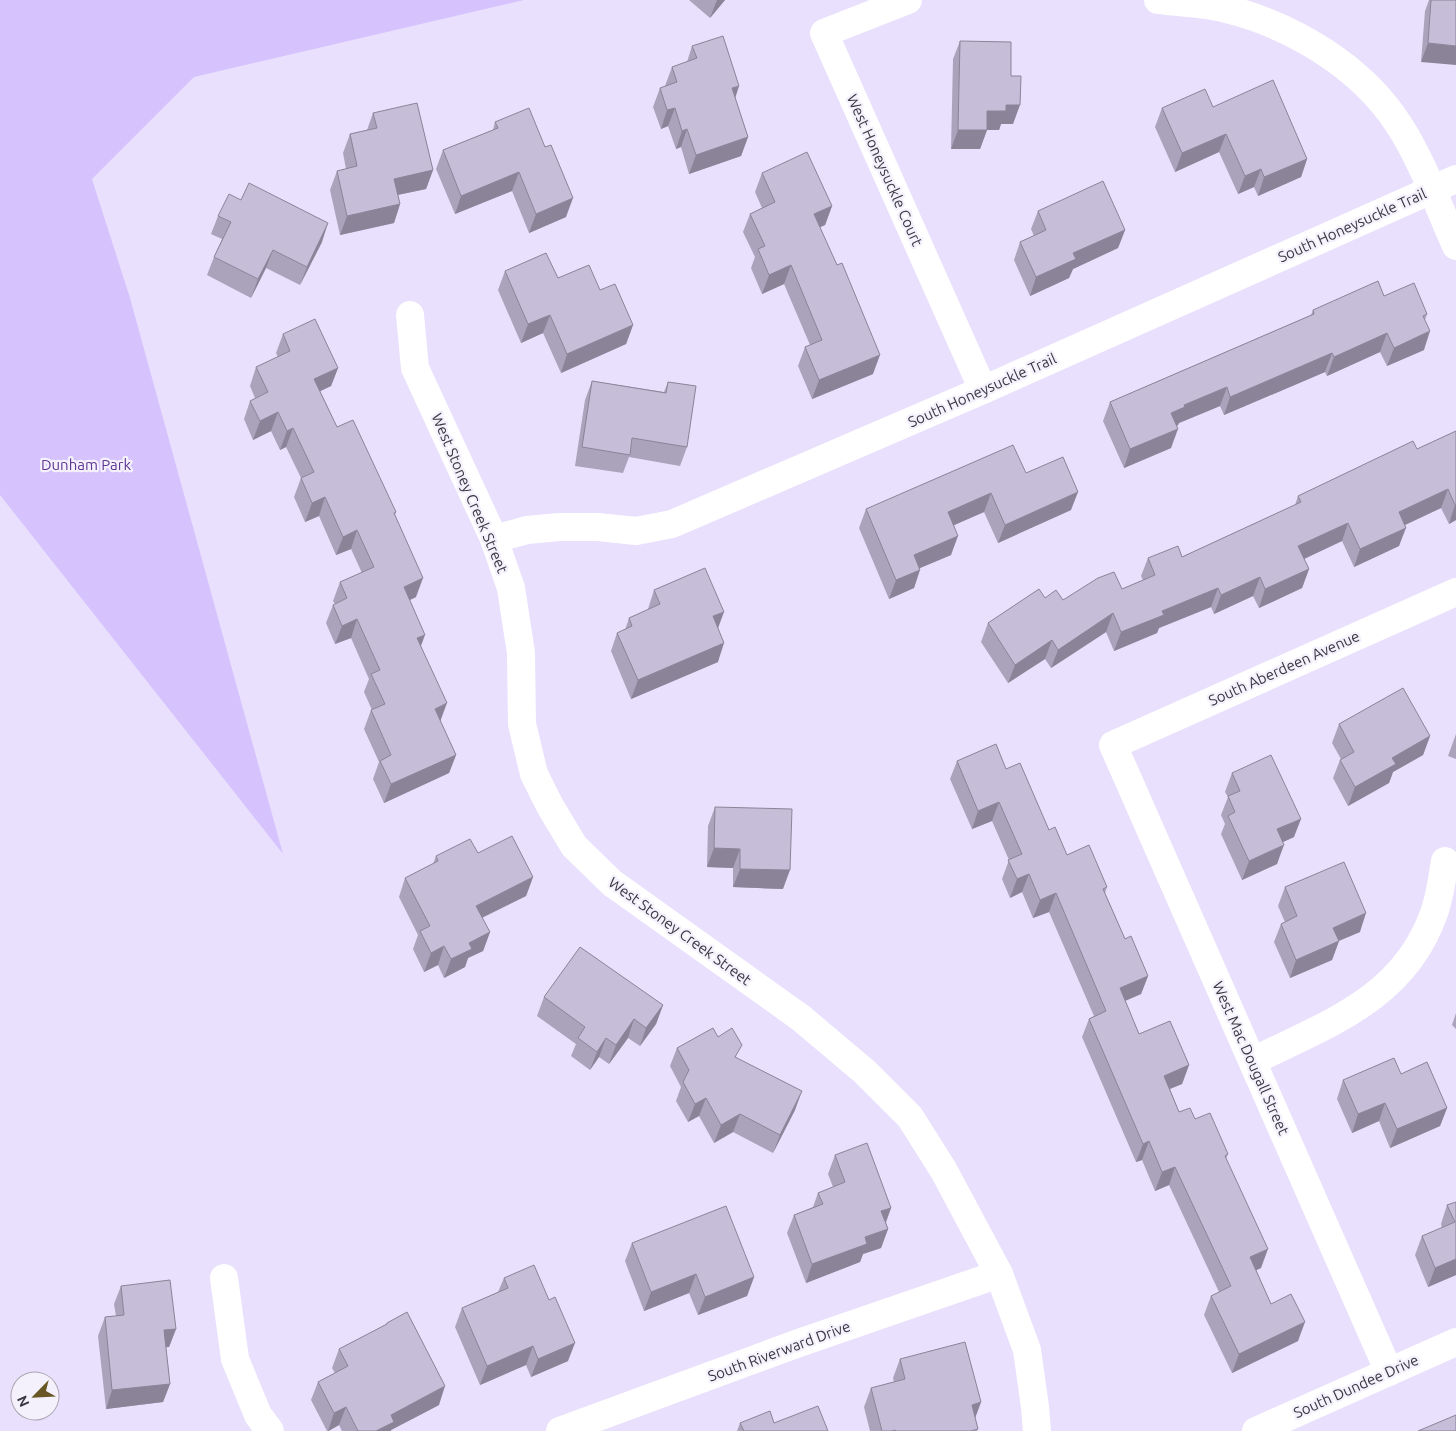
<svg xmlns="http://www.w3.org/2000/svg" width="1456" height="1431" font-family="Ubuntu,sans-serif">
<style>
.green{fill:#d6c3fd}
.lines{fill:none;stroke-linecap:round;stroke-linejoin:round}
.minor{stroke:#fff;stroke-width:28}
.wall{fill:#aaa3bb}
.shaded-wall{fill:#8b8498}
.building{fill:#c6bdd9;stroke:#8b8498}
.labels{text-anchor:middle;dominant-baseline:central;stroke-width:4.5;stroke-linejoin:round;paint-order:stroke}
.street-label{font-size:15px;fill:#3a3742;stroke:#f4f1fc}
.park-label{font-size:15px;fill:#5e3693;stroke:#f4f1fc}
</style>
<rect width="100%" height="100%" fill="#e9e0fd"/>
<!-- green -->
<polygon class="green" points="0,0 524,0 194,77 92,179 130,298 283,854 0,495"/>
<g class="lines">
<!-- minor -->
<g class="minor">
<polyline points="908,0 824,33 983,390"/>
<path d="M 1158,0 C 1180,3 1204,3 1226,9 C 1292,25 1362,67 1399,125 C 1422,160 1439,208 1456,246"/>
<polyline points="410,315 415,368 494,539 511,588 521,653 522,724 534,774 550,806 574,846 612,883 801,1018 865,1072 910,1117 944,1171 999,1274 1027,1350 1035,1407 1037,1431"/>
<polyline points="494,539 527,530 559,527 598,527 636,531 672,524 983,390 1456,179"/>
<path d="M 1253,1061 C 1327,1024 1404,999 1434,913 C 1440,897 1442,878 1445,861"/>
<polyline points="224,1278 235,1359 258,1415 270,1431"/>
<polyline points="1389,1372 1113,745 1456,592"/>
<polyline points="560,1431 796,1344 999,1274"/>
<polyline points="1256,1431 1456,1342"/>
</g>
</g>
<!-- wall -->
<g class="wall">
<polygon points="689,0 725,0 710,18"/>
<polygon points="1429,0 1456,0 1421,62 1425,11"/>
<polygon points="960,41 1011,76 1013,124 1001,124 999,130 987,130 980,149 951,149 953,59"/>
<polygon points="692,46 735,98 748,137 741,156 689,174 681,147 676,149 668,126 661,129 653,107 660,88 665,86 672,67 687,62"/>
<polygon points="1213,107 1307,159 1301,177 1258,196 1254,187 1238,194 1219,152 1175,172 1155,127 1162,108"/>
<polygon points="373,113 433,170 426,189 398,195 400,204 394,223 340,235 330,190 337,171 346,169 343,153 350,134 367,130"/>
<polygon points="495,122 545,147 566,217 529,233 512,191 455,214 436,169 443,150 493,130"/>
<polygon points="762,173 832,206 825,225 820,227 873,374 812,399 798,366 805,347 810,345 784,284 762,294 751,268 755,257 743,232 750,214 762,208 755,192"/>
<polygon points="241,200 322,242 300,285 266,268 251,298 207,275 214,257 222,239 211,234 218,216"/>
<polygon points="1038,211 1125,230 1118,248 1073,269 1069,278 1030,296 1014,260 1020,242 1034,236 1031,229"/>
<polygon points="505,271 558,278 600,290 633,325 626,344 561,373 543,333 521,343 498,290"/>
<polygon points="1384,296 1427,314 1425,320 1424,350 1387,366 1380,352 1327,376 1325,372 1224,415 1220,406 1179,423 1178,425 1176,426 1171,448 1124,468 1103,421 1110,402 1311,315 1313,310"/>
<polygon points="283,334 338,368 331,386 320,391 337,427 396,512 395,515 416,597 410,600 421,646 440,721 456,755 449,773 384,803 373,779 379,762 364,729 371,710 372,710 364,692 369,679 351,638 335,644 326,623 333,605 335,604 333,601 340,582 362,573 351,549 336,555 319,516 305,522 294,497 301,478 286,447 280,450 271,431 253,440 244,419 250,401 255,398 250,386 256,367 278,357 276,353"/>
<polygon points="592,381 664,392 668,382 687,447 680,466 629,457 623,473 575,466 585,400"/>
<polygon points="1456,431 1456,520 1449,524 1441,508 1405,525 1399,546 1354,567 1342,541 1304,559 1309,569 1302,588 1259,608 1253,596 1214,614 1211,607 1159,628 1157,633 1114,651 1106,632 1051,668 1045,659 1008,683 981,642 988,623 1045,598 1063,600 1122,589 1143,580 1141,576 1148,558 1182,557 1295,505 1298,496 1417,449"/>
<polygon points="1026,473 1071,510 998,543 984,512 953,525 951,555 920,568 914,588 889,599 859,528 866,509"/>
<polygon points="654,590 718,628 718,662 631,699 611,651 617,633 625,630 629,618 648,610 648,609"/>
<polygon points="1339,724 1430,736 1423,755 1393,772 1389,783 1348,806 1333,778 1340,760 1341,759 1332,743"/>
<polygon points="1456,734 1456,759 1448,756"/>
<polygon points="957,761 1006,769 1067,855 1107,887 1105,893 1125,939 1148,976 1141,994 1125,1001 1139,1034 1189,1065 1182,1084 1170,1089 1179,1112 1195,1119 1228,1154 1226,1159 1261,1268 1256,1270 1271,1304 1298,1341 1232,1373 1204,1315 1211,1296 1219,1292 1169,1185 1155,1191 1142,1160 1136,1162 1082,1037 1089,1019 1094,1016 1049,912 1033,918 1022,892 1010,898 1002,879 1009,860 992,821 972,829 950,779"/>
<polygon points="1232,773 1294,837 1283,842 1277,864 1242,880 1221,834 1225,824 1221,815 1228,797 1225,792"/>
<polygon points="715,807 783,889 733,887 733,868 707,867 708,826"/>
<polygon points="478,853 533,877 526,896 482,918 490,932 483,951 468,958 465,967 444,978 438,965 424,972 413,949 418,935 399,897 405,878 433,864 436,856"/>
<polygon points="1285,887 1360,932 1339,941 1332,960 1290,978 1274,942 1281,924 1285,922 1278,906"/>
<polygon points="544,997 663,1005 656,1024 640,1046 628,1038 609,1064 599,1057 590,1070 571,1056 576,1044 537,1016"/>
<polygon points="1456,1013 1456,1029 1452,1025"/>
<polygon points="718,1037 737,1058 795,1110 773,1153 733,1132 714,1143 699,1116 688,1122 676,1101 681,1087 670,1066 677,1048"/>
<polygon points="1401,1074 1447,1108 1440,1126 1390,1148 1379,1121 1352,1133 1337,1099 1343,1080"/>
<polygon points="835,1155 891,1208 886,1223 888,1229 881,1248 863,1254 860,1262 806,1283 787,1233 794,1215 813,1207 818,1193 833,1187 828,1174"/>
<polygon points="1456,1202 1456,1275 1428,1287 1415,1255 1422,1236 1442,1228 1441,1224 1447,1205"/>
<polygon points="632,1243 754,1277 747,1296 698,1315 689,1293 644,1311 625,1261"/>
<polygon points="504,1278 568,1361 531,1377 526,1365 480,1385 455,1327 462,1308 498,1292"/>
<polygon points="121,1286 176,1329 169,1347 166,1347 170,1384 163,1402 106,1409 98,1336 105,1317 116,1316 114,1304"/>
<polygon points="387,1323 439,1405 391,1430 391,1431 342,1431 339,1425 329,1431 327,1431 311,1400 318,1382 335,1373 332,1368 339,1349 386,1325"/>
<polygon points="900,1359 981,1402 975,1418 978,1429 977,1431 870,1431 864,1407 871,1388 894,1382 893,1378"/>
<polygon points="740,1423 774,1423 828,1431 737,1431"/>
</g>
<!-- shaded-wall -->
<g class="shaded-wall">
<polygon points="717,0 725,0 710,18"/>
<polygon points="1428,43 1456,46 1456,65 1421,62"/>
<polygon points="739,86 733,105 732,88"/>
<polygon points="1006,105 1020,105 1013,124 1001,124 999,130 980,130 987,111"/>
<polygon points="675,108 668,126 661,129 667,110"/>
<polygon points="687,129 681,147 676,149 682,131"/>
<polygon points="958,130 987,130 980,149 951,149"/>
<polygon points="1226,134 1219,152 1175,172 1182,153"/>
<polygon points="748,137 741,156 689,174 696,155"/>
<polygon points="1307,159 1301,177 1258,196 1264,177"/>
<polygon points="1261,169 1254,187 1238,194 1245,176"/>
<polygon points="433,170 426,189 387,197 394,179"/>
<polygon points="519,172 512,191 455,214 461,196"/>
<polygon points="573,198 566,217 529,233 536,214"/>
<polygon points="400,204 394,223 340,235 347,216"/>
<polygon points="832,206 825,225 807,233 814,214"/>
<polygon points="328,223 322,242 300,285 307,267"/>
<polygon points="1125,230 1118,248 1073,269 1069,278 1030,296 1036,277 1073,253"/>
<polygon points="273,250 266,268 251,298 258,279"/>
<polygon points="791,265 784,284 762,294 769,275"/>
<polygon points="550,315 543,333 521,343 528,324"/>
<polygon points="633,325 626,344 561,373 567,354"/>
<polygon points="1430,331 1424,350 1387,366 1394,348"/>
<polygon points="1387,333 1380,352 1327,376 1334,357"/>
<polygon points="1332,353 1325,372 1224,415 1230,397"/>
<polygon points="880,355 873,374 812,399 819,380"/>
<polygon points="338,368 331,386 308,397 314,379"/>
<polygon points="1227,387 1220,406 1179,423 1178,425 1164,432 1171,413 1184,405"/>
<polygon points="278,412 271,431 253,440 260,421"/>
<polygon points="293,428 286,447 280,450 287,431"/>
<polygon points="1178,429 1171,448 1124,468 1130,449"/>
<polygon points="1448,489 1441,508 1392,531 1399,512"/>
<polygon points="1078,492 1071,510 998,543 1005,525"/>
<polygon points="991,493 984,512 941,531 948,512"/>
<polygon points="325,497 319,516 305,522 312,503"/>
<polygon points="1455,505 1456,505 1456,520 1449,524"/>
<polygon points="1348,523 1342,541 1291,565 1298,546"/>
<polygon points="1406,528 1399,546 1354,567 1360,549"/>
<polygon points="357,530 351,549 336,555 343,537"/>
<polygon points="958,536 951,555 908,573 914,555"/>
<polygon points="1309,569 1302,588 1259,608 1265,589"/>
<polygon points="920,570 914,588 889,599 896,580"/>
<polygon points="1260,577 1253,596 1214,614 1221,595"/>
<polygon points="423,578 416,597 397,606 404,587"/>
<polygon points="1218,588 1211,607 1159,628 1157,633 1114,651 1121,632 1162,611"/>
<polygon points="724,612 717,631 713,616"/>
<polygon points="1113,613 1106,632 1051,668 1058,650"/>
<polygon points="357,619 351,638 335,644 342,626"/>
<polygon points="425,635 418,654 417,638"/>
<polygon points="1052,640 1045,659 1008,683 1015,665"/>
<polygon points="724,643 718,662 631,699 638,680"/>
<polygon points="447,703 440,722 435,709"/>
<polygon points="1430,736 1423,755 1393,772 1389,783 1348,806 1355,787 1392,758"/>
<polygon points="456,755 449,773 384,803 391,784"/>
<polygon points="999,802 992,821 972,829 978,811"/>
<polygon points="1301,819 1294,837 1270,848 1277,829"/>
<polygon points="1284,845 1277,864 1242,880 1249,861"/>
<polygon points="714,848 740,849 733,868 707,867"/>
<polygon points="740,869 790,870 783,889 733,887"/>
<polygon points="1029,874 1022,892 1010,898 1017,879"/>
<polygon points="533,877 526,896 469,924 476,906"/>
<polygon points="1056,893 1049,912 1033,918 1040,900"/>
<polygon points="1366,913 1360,932 1326,946 1333,928"/>
<polygon points="490,932 483,951 468,958 465,967 444,978 451,959 469,943"/>
<polygon points="1339,941 1332,960 1290,978 1296,960"/>
<polygon points="444,946 438,965 424,972 431,953"/>
<polygon points="1148,976 1141,994 1113,1006 1120,988"/>
<polygon points="663,1005 656,1024 640,1046 646,1028"/>
<polygon points="634,1019 628,1038 609,1064 616,1045"/>
<polygon points="606,1038 599,1057 590,1070 597,1052"/>
<polygon points="1189,1065 1182,1084 1157,1094 1164,1076"/>
<polygon points="802,1091 795,1110 773,1153 780,1135"/>
<polygon points="706,1098 699,1116 688,1122 695,1104"/>
<polygon points="1385,1103 1379,1121 1352,1133 1358,1114"/>
<polygon points="1447,1108 1440,1126 1390,1148 1397,1129"/>
<polygon points="740,1114 733,1132 714,1143 721,1125"/>
<polygon points="1149,1141 1142,1160 1136,1162 1143,1144"/>
<polygon points="1175,1167 1169,1185 1155,1191 1162,1172"/>
<polygon points="891,1208 884,1226 881,1211"/>
<polygon points="888,1229 881,1248 863,1254 860,1262 806,1283 812,1264 865,1237"/>
<polygon points="1268,1249 1261,1268 1243,1276 1250,1257"/>
<polygon points="1456,1259 1456,1275 1428,1287 1435,1268"/>
<polygon points="696,1274 689,1293 644,1311 651,1292"/>
<polygon points="754,1277 747,1296 698,1315 705,1297"/>
<polygon points="1305,1322 1298,1341 1232,1373 1239,1354"/>
<polygon points="176,1329 169,1347 157,1348 164,1330"/>
<polygon points="575,1343 568,1361 531,1377 538,1359"/>
<polygon points="533,1346 526,1365 480,1385 487,1366"/>
<polygon points="170,1384 163,1402 106,1409 112,1390"/>
<polygon points="445,1386 439,1405 391,1430 391,1431 376,1431 391,1415"/>
<polygon points="981,1402 974,1421 972,1405"/>
<polygon points="346,1407 339,1425 328,1431 334,1413"/>
</g>
<!-- building -->
<g class="building">
<polygon points="1431,0 1456,0 1456,46 1428,43"/>
<polygon points="723,36 739,86 732,88 748,137 696,155 687,129 682,131 675,108 667,110 660,88 677,82 672,67 697,58 692,46"/>
<polygon points="960,41 1011,42 1011,76 1021,76 1020,105 1006,105 1006,111 987,111 987,130 958,130"/>
<polygon points="1273,80 1307,159 1264,177 1261,169 1245,176 1226,134 1182,153 1162,108 1205,89 1213,107"/>
<polygon points="417,103 433,170 394,179 400,204 347,216 337,171 357,166 350,134 377,128 373,113"/>
<polygon points="529,108 545,147 551,145 573,198 536,214 519,172 461,196 443,150 498,128 495,122"/>
<polygon points="807,152 832,206 814,214 837,265 842,263 880,355 819,380 805,347 822,340 791,265 769,275 758,249 765,246 750,214 775,202 762,173"/>
<polygon points="1103,181 1125,230 1073,253 1076,259 1036,277 1020,242 1046,230 1038,211"/>
<polygon points="249,183 328,223 307,267 273,250 258,279 214,257 231,222 218,216 229,194 241,200"/>
<polygon points="546,253 558,278 589,265 600,290 615,284 633,325 567,354 550,315 528,324 505,271"/>
<polygon points="1378,281 1384,296 1414,283 1427,314 1423,316 1430,331 1394,348 1387,333 1334,357 1332,353 1230,397 1227,387 1184,405 1185,407 1171,413 1178,429 1130,449 1110,402 1314,314 1313,310"/>
<polygon points="315,319 338,368 314,379 337,427 353,420 396,512 394,513 423,578 404,587 425,635 417,638 447,703 435,709 456,755 391,784 380,761 391,755 371,710 385,704 371,674 380,670 357,619 342,626 333,605 347,598 340,582 374,567 357,530 343,537 325,497 312,503 301,478 314,472 293,428 287,431 278,412 260,421 250,401 268,392 256,367 290,351 283,334"/>
<polygon points="592,381 666,393 668,382 696,386 687,447 632,438 630,455 582,447"/>
<polygon points="1456,431 1456,505 1455,505 1448,489 1399,512 1406,528 1360,549 1348,523 1298,546 1309,569 1265,589 1260,577 1221,595 1218,588 1162,611 1164,615 1121,632 1113,613 1058,650 1052,640 1015,665 988,623 1039,589 1045,598 1056,590 1063,600 1098,578 1114,572 1122,589 1155,575 1148,558 1178,546 1182,557 1301,502 1298,496 1413,441 1417,449"/>
<polygon points="1013,445 1026,473 1063,457 1078,492 1005,525 991,493 948,512 958,536 914,555 920,570 896,580 866,509"/>
<polygon points="705,568 724,612 713,616 724,643 638,680 617,633 632,626 629,618 660,604 654,590"/>
<polygon points="1403,688 1430,736 1392,758 1396,764 1355,787 1340,760 1354,752 1339,724"/>
<polygon points="996,744 1006,769 1020,763 1049,830 1055,827 1067,855 1089,845 1107,887 1103,889 1125,939 1131,936 1148,976 1120,988 1139,1034 1170,1021 1189,1065 1164,1076 1179,1112 1190,1108 1195,1119 1210,1113 1228,1154 1225,1156 1268,1249 1250,1257 1271,1304 1291,1294 1305,1322 1239,1354 1211,1296 1231,1286 1175,1167 1162,1172 1149,1141 1143,1144 1089,1019 1106,1011 1056,893 1040,900 1029,874 1017,879 1008,860 1022,854 999,802 978,811 957,761"/>
<polygon points="1271,755 1301,819 1277,829 1284,845 1249,861 1228,816 1235,812 1228,796 1240,791 1232,773"/>
<polygon points="715,807 792,809 790,870 740,869 740,849 714,848"/>
<polygon points="512,836 533,877 476,906 490,932 469,943 472,949 451,959 444,946 431,953 420,931 430,926 405,878 438,861 436,856 470,839 478,853"/>
<polygon points="1344,862 1366,913 1333,928 1339,941 1296,960 1281,924 1297,916 1285,887"/>
<polygon points="580,947 663,1005 646,1028 634,1019 616,1045 606,1038 597,1052 578,1038 585,1027 544,997"/>
<polygon points="713,1028 718,1037 732,1028 742,1045 735,1057 802,1091 780,1135 740,1114 721,1125 706,1098 695,1104 683,1082 689,1070 677,1048"/>
<polygon points="1394,1058 1401,1074 1427,1062 1447,1108 1397,1129 1385,1103 1358,1114 1343,1080"/>
<polygon points="867,1143 891,1208 881,1211 888,1229 865,1237 867,1244 812,1264 794,1215 823,1204 818,1193 845,1182 835,1155"/>
<polygon points="1456,1202 1456,1259 1435,1268 1422,1236 1455,1222 1447,1205"/>
<polygon points="726,1206 754,1277 705,1297 696,1274 651,1292 632,1243"/>
<polygon points="534,1265 549,1300 555,1297 575,1343 538,1359 533,1346 487,1366 462,1308 508,1288 504,1278"/>
<polygon points="170,1280 176,1329 164,1330 170,1384 112,1390 105,1317 124,1315 121,1286"/>
<polygon points="407,1312 445,1386 391,1415 394,1422 376,1431 358,1431 346,1407 334,1413 318,1382 348,1366 339,1349 387,1324 387,1323"/>
<polygon points="965,1342 981,1402 972,1405 978,1429 971,1431 896,1431 895,1430 892,1431 882,1431 871,1388 905,1379 900,1359"/>
<polygon points="818,1406 828,1431 744,1431 740,1423 770,1411 774,1423"/>
<polygon points="1456,1415 1456,1431 1418,1431"/>
</g>
<g class="labels">
<!-- street labels -->
<g class="street-label">
<text transform="translate(885 170) rotate(66)">West Honeysuckle Court</text>
<text transform="translate(1352 225) rotate(-24)">South Honeysuckle Trail</text>
<text transform="translate(982 390) rotate(-24)">South Honeysuckle Trail</text>
<text transform="translate(470 493) rotate(67)">West Stoney Creek Street</text>
<text transform="translate(1284 668) rotate(-24)">South Aberdeen Avenue</text>
<text transform="translate(680 931) rotate(36)">West Stoney Creek Street</text>
<text transform="translate(1251 1058) rotate(66)">West Mac Dougall Street</text>
<text transform="translate(779 1351) rotate(-20)">South Riverward Drive</text>
<text transform="translate(1356 1386) rotate(-24)">South Dundee Drive</text>
</g>
<!-- park labels -->
<g class="park-label">
<text x="86" y="464">Dunham Park</text>
</g>
</g>
<!-- north arrow -->
<g transform="translate(35 1396) rotate(246)"><circle r="24" fill="#f4f1fc" stroke="#aaa7b2"/>
<path d="M0-4L9 19L0 12L-9 19Z" fill="#685624"/>
<text y="-8" font-size="14" font-weight="bold" text-anchor="middle" fill="#3a3742">N</text>
</g>
</svg>
